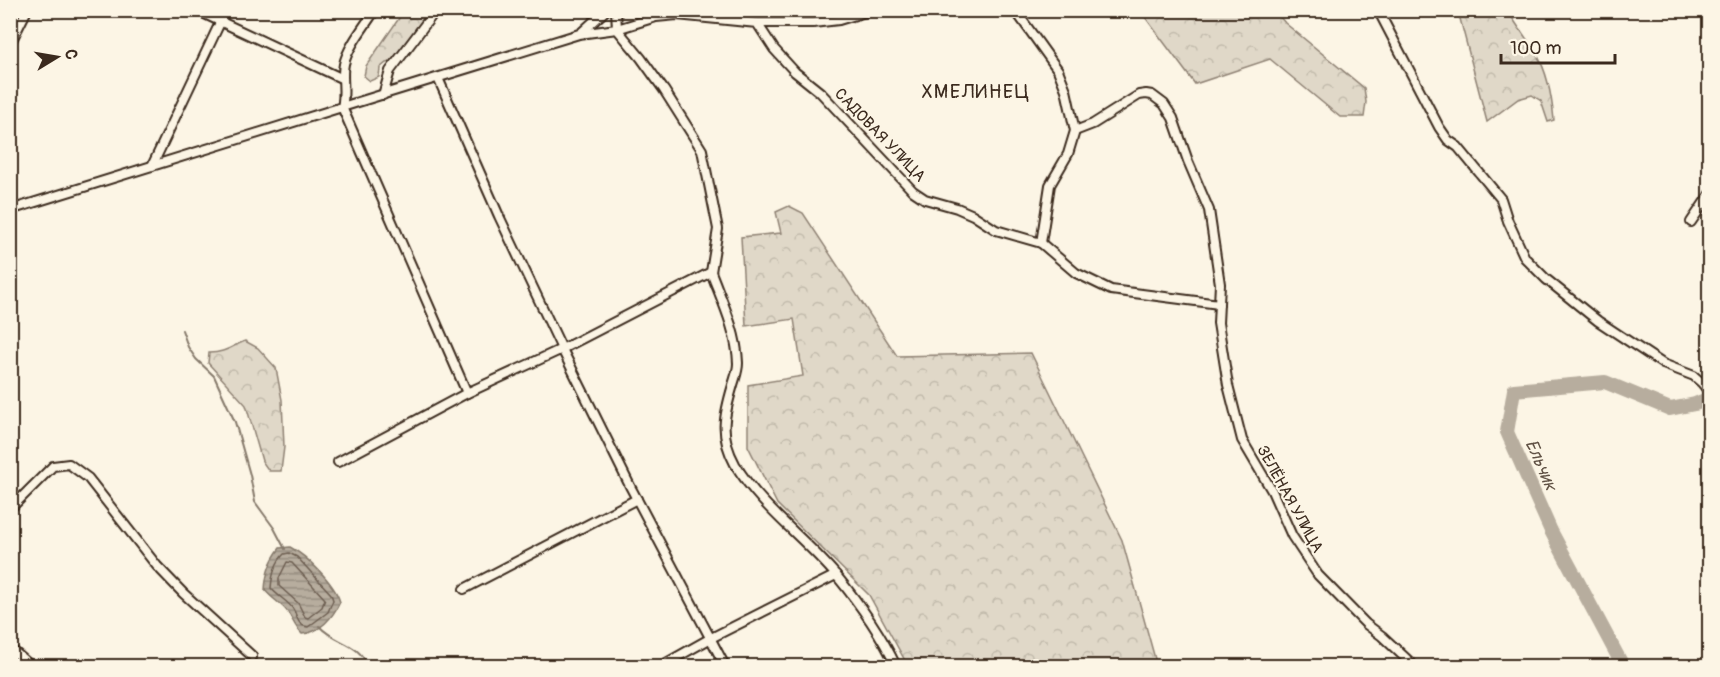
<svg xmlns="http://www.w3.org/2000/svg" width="1720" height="677" font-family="Pangolin,sans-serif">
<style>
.forest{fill:url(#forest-crowns);stroke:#8e8173;stroke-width:1.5}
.water{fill:url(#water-rules);stroke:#85796b;stroke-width:1.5}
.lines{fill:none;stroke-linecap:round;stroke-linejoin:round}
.shore{stroke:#6d5e51;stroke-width:1.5}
.stream{stroke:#85796b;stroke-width:2}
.river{stroke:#b7ad9e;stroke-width:14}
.street-casing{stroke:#3b2a1e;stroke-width:12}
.street{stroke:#fcf5e5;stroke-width:8}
.labels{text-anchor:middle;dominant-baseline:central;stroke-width:4.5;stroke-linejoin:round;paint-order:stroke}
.street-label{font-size:16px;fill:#3b2a1e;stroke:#fcf5e5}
.water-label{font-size:18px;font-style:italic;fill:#605144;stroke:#fcf5e5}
.quarter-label{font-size:20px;letter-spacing:1.5px;fill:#3b2a1e;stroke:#fcf5e5}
</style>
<defs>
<pattern id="forest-crowns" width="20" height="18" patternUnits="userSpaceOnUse" patternTransform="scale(1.5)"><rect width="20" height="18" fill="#e0d8c8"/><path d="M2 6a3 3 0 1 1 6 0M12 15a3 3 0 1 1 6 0" fill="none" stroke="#c1baab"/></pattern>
<pattern id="water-rules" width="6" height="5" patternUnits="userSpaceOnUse" patternTransform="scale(1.5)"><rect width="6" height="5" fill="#b7ad9e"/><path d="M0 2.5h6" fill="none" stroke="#968d80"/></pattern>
</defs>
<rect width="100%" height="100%" fill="#fcf5e5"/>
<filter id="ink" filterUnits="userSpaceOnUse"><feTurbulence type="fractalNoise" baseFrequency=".0167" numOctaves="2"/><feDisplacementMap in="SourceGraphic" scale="12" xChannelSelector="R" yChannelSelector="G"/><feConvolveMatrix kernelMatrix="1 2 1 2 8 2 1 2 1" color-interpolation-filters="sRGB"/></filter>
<g filter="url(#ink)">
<!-- forest -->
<g class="forest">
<polygon points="404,11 432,11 396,61 386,63 380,68 379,77 370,81 364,76 366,66"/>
<polygon points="1137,11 1275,11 1285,23 1364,88 1366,102 1364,117 1340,117 1270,59 1195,84 1145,17"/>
<path d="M 1458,11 L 1508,11 C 1517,26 1528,40 1537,55 C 1548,73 1552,99 1554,120 L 1548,122 L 1541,101 L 1532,95 L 1518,99 L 1487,122 Z"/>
<polygon points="789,206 803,213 897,356 1031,353 1122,540 1157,666 908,666 869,595 777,504 748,446 748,385 803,376 794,319 746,326 741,237 781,233 776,212"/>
<path d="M 245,341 L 258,348 L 276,368 L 282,400 L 284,447 L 281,471 L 269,471 L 262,461 L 246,405 L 208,363 L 209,353 C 225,353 230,347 245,341 Z"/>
</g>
<!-- water -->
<path class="water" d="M 290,547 C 307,556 335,584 340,602 C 333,617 320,633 302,634 C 294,626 292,617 286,610 C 279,602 271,598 265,590 C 266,573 270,561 280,548 Z"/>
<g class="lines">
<!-- shore -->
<g class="shore">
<path d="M 289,553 L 297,557 L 331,594 L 333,600 L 328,612 L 308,627 C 297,626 298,617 293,609 C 288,601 277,596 271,588 C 272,575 275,563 284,554 Z"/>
<polygon points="287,562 292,563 325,599 322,607 308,618 305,617 298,603 279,586 279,578"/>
</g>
<!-- stream -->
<g class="stream">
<polyline points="182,330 188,347 196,359 214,376 235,422 250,475 255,502 274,528 285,549"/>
<path d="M 319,626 C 337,645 357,641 368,666"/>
</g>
<!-- river -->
<polyline class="river" points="1623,666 1551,531 1507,432 1514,390 1605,382 1670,409 1695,404 1710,398"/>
<defs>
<g id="street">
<polyline points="196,10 343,79"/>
<polyline points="1015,10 1058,70 1066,90 1075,131 1068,154 1050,185 1041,243"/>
<polyline points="1378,10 1439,127 1448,140 1458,147 1501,199 1508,221 1525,258 1546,279 1598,321 1663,364 1694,376 1702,383 1710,393"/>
<polyline points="757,23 774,49 795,72 820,92 913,191 925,199 957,208 973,215 996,230 1041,243 1076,273 1111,290 1219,304"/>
<polyline points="581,33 606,10"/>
<polyline points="10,44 27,10"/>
<polyline points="438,78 499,216 562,349 711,272 718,229 702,150 664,90 641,58 617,29 616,10"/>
<polyline points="383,95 390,71 436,10"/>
<polyline points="342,107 579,34 617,29 656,17 677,15 757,23 813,23 839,20 872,10"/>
<path d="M 342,107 C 346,92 341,78 344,64 C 348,46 365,26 375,10"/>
<polyline points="1075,131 1093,124 1139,95 1146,94 1152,95 1164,104 1173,118 1188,161 1209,210 1220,284 1218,323 1228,385 1242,440 1272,491 1292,536 1318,575 1366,624 1382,636 1414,666"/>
<polyline points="152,166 226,10"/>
<polyline points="10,210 342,107 467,393 562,349 631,488 725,666"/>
<polyline points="1691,222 1710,194"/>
<path d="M 711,272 C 722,301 737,332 738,363 C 738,371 735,378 733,385 C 724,415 719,435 735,464 C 761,508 804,537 836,575 C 859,603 881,634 896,666"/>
<polyline points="338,462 467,393"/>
<polyline points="10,509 53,466 69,464 88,478 157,566 183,593 252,656"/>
<polyline points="464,589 637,499"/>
<polyline points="10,648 31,666"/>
<polyline points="661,666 711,638 836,575"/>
</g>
</defs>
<!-- street casing -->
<use href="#street" class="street-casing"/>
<!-- street -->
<use href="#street" class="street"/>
</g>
</g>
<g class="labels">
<!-- street labels -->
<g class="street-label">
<text transform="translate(880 135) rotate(46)">САДОВАЯ УЛИЦА</text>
<text transform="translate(1290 499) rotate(61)">ЗЕЛЁНАЯ УЛИЦА</text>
</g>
<!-- water labels -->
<g class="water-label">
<text transform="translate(1541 465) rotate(66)">Ельчик</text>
</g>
<!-- quarter labels -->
<g class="quarter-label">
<text x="976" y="91">ХМЕЛИНЕЦ</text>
</g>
</g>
<!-- margin -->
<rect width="1720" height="677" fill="none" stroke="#fcf5e5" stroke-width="36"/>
<rect x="18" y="18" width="1684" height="641" fill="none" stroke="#3b2a1e" stroke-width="2" filter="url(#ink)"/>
<!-- north arrow -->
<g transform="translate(57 57) rotate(79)" stroke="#fcf5e5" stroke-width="4.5" paint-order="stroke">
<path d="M0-4.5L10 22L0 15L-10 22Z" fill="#3b2a1e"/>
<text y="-9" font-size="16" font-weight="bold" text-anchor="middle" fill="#3b2a1e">С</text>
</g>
<!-- scale -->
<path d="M1501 54v9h114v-9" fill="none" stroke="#3b2a1e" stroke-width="3"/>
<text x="1510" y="54" font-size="18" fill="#3b2a1e" stroke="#fcf5e5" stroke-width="4.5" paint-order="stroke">100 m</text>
</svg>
